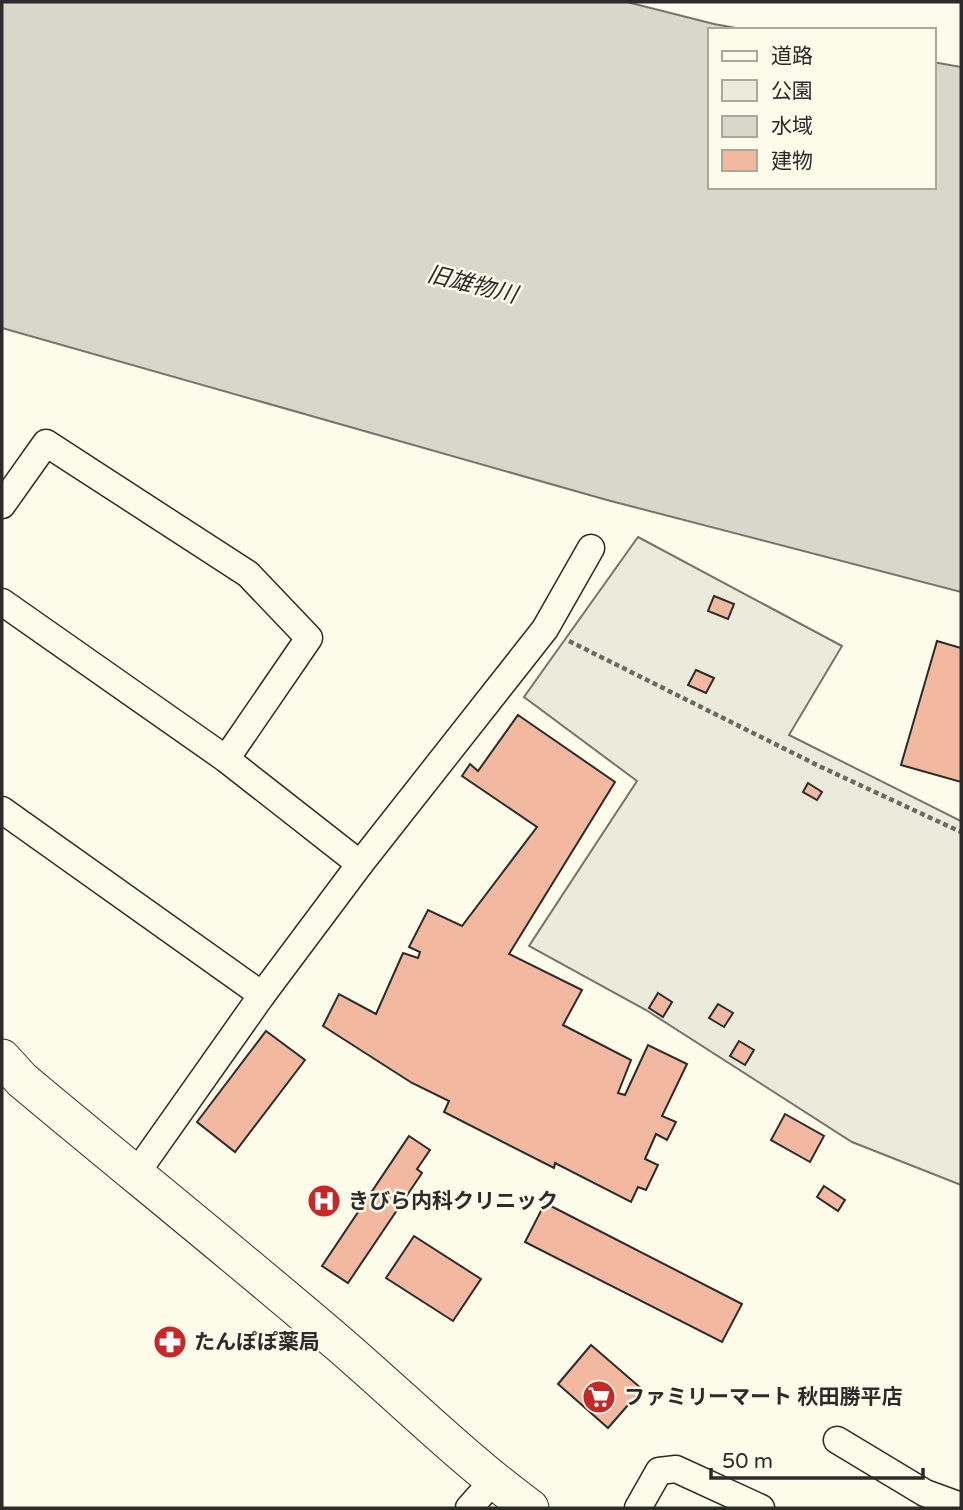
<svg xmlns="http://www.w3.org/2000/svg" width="963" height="1510" font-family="'Varela Round','Noto Sans JP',sans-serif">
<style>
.green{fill:#ecebdb;stroke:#74746e;stroke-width:2}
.water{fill:#d8d7c9;stroke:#74746e;stroke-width:2}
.building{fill:#f2b8a0;stroke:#2b2b2b;stroke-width:2}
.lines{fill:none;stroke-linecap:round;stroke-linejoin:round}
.street-casing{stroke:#2b2b2b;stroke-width:29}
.secondary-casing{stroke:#2b2b2b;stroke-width:39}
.path{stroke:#6a6964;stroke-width:4.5;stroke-dasharray:5 3.5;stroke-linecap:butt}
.street{stroke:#fdfbea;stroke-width:26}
.secondary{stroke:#fdfbea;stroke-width:37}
.labels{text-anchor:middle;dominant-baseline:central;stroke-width:5;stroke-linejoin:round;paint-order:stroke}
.poi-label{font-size:21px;font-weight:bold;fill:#2b2b2b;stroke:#fdfbea;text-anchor:start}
.water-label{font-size:23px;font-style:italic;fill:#2b2b2b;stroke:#fdfbea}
</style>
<rect width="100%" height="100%" fill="#fdfbea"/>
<!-- green -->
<polygon class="green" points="638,537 842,646 789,735 961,821 961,1185 852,1142 646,1010 529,946 637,781 524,697"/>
<!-- water -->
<polygon class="water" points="2,2 627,2 714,24 747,30 709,30 709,187 933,187 933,62 961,67 961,592 607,500 2,328"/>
<!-- building -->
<g class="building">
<polygon points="714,596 734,604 728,619 708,611"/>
<polygon points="937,641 961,648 961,782 901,765"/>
<polygon points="696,670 714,678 706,693 688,685"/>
<polygon points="518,715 615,782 509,954 582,990 563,1025 631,1060 618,1093 625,1095 648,1045 687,1064 662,1116 676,1122 667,1140 656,1134 645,1159 658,1165 646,1190 638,1187 631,1202 555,1163 554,1168 444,1112 449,1101 412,1083 323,1026 339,994 376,1014 403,953 418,958 420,952 409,947 428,910 462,926 537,827 462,776 470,764 478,771"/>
<polygon points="808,783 822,792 817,800 803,792"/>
<polygon points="658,993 672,1002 663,1017 649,1008"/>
<polygon points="718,1004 733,1013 724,1027 709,1018"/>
<polygon points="266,1031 305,1060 235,1152 197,1122"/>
<polygon points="739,1041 754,1050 745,1065 730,1056"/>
<polygon points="785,1114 824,1136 810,1162 771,1140"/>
<polygon points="409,1136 430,1150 417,1169 422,1173 348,1283 322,1266"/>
<polygon points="824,1186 845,1200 838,1211 817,1197"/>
<polygon points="545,1203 742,1304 722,1342 525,1242"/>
<polygon points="414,1236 481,1279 453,1321 386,1278"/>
<polygon points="591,1345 642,1389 608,1428 558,1384"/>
</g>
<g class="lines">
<defs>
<g id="street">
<polyline points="2,505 46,443 248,574 309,638 226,759"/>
<polyline points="2,602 226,759 360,864"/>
<polyline points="2,810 262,995"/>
<polyline points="135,1175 262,995 360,864 545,629 591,548"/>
<polyline points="837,1440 925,1493 961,1506"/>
<polyline points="469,1508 493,1481"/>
<polyline points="638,1508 659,1471 676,1469 761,1508"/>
</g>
<path id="secondary" d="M 2,1058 L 22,1080 C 127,1168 233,1253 337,1342 C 401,1397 462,1458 530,1508"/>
</defs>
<!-- street casing -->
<use href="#street" class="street-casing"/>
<!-- secondary casing -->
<use href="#secondary" class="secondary-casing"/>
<!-- path -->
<polyline class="path" points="569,641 821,767 961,832"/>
<!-- street -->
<use href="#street" class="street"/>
<!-- secondary -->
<use href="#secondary" class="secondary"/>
</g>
<!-- icons -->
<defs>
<symbol id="hospital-disc" viewBox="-11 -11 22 22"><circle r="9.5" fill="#c62828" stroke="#fdfbea"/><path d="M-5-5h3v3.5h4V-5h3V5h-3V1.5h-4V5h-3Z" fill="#fff"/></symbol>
<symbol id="pharmacy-disc" viewBox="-11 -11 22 22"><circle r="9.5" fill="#c62828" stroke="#fdfbea"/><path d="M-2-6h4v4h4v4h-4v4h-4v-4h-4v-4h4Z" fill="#fff"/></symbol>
<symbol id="supermarket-disc" viewBox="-11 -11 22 22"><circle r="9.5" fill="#c62828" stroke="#fdfbea"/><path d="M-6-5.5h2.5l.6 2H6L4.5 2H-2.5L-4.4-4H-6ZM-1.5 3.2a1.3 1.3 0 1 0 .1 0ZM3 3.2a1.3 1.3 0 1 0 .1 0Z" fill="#fff"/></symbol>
</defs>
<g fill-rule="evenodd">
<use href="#hospital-disc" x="305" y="1182" width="38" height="38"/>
<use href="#pharmacy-disc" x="151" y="1323" width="38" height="38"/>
<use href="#supermarket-disc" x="580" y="1378" width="38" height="38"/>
</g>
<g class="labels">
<!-- poi labels -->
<g class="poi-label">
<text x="348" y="1201">きびら内科クリニック</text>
<text x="194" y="1342">たんぽぽ薬局</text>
<text x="624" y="1397">ファミリーマート 秋田勝平店</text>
</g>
<!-- water labels -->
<g class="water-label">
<text transform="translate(472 285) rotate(14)">旧雄物川</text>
</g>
</g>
<!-- border -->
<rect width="963" height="1510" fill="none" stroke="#2b2b2b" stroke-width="7"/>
<!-- legend -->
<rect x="708" y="28" width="228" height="161" fill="#fdfbea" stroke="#a9a89e" stroke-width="2"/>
<rect x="722" y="51" width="35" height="10" fill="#fdfbea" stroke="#a9a89e" stroke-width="2"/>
<text x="771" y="63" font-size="21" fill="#2b2b2b">道路</text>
<rect x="722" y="80" width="35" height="21" fill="#ecebdb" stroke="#a9a89e" stroke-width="2"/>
<text x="771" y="98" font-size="21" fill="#2b2b2b">公園</text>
<rect x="722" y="116" width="35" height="21" fill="#d8d7c9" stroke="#a9a89e" stroke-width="2"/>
<text x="771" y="133" font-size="21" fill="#2b2b2b">水域</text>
<rect x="722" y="150" width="35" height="21" fill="#f2b8a0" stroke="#a9a89e" stroke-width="2"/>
<text x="771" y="168" font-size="21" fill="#2b2b2b">建物</text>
<!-- scale -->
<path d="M711 1468v10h212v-10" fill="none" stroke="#2b2b2b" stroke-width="3.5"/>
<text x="722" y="1468" font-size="21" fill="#2b2b2b" stroke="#fdfbea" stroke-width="5" paint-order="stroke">50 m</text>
</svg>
